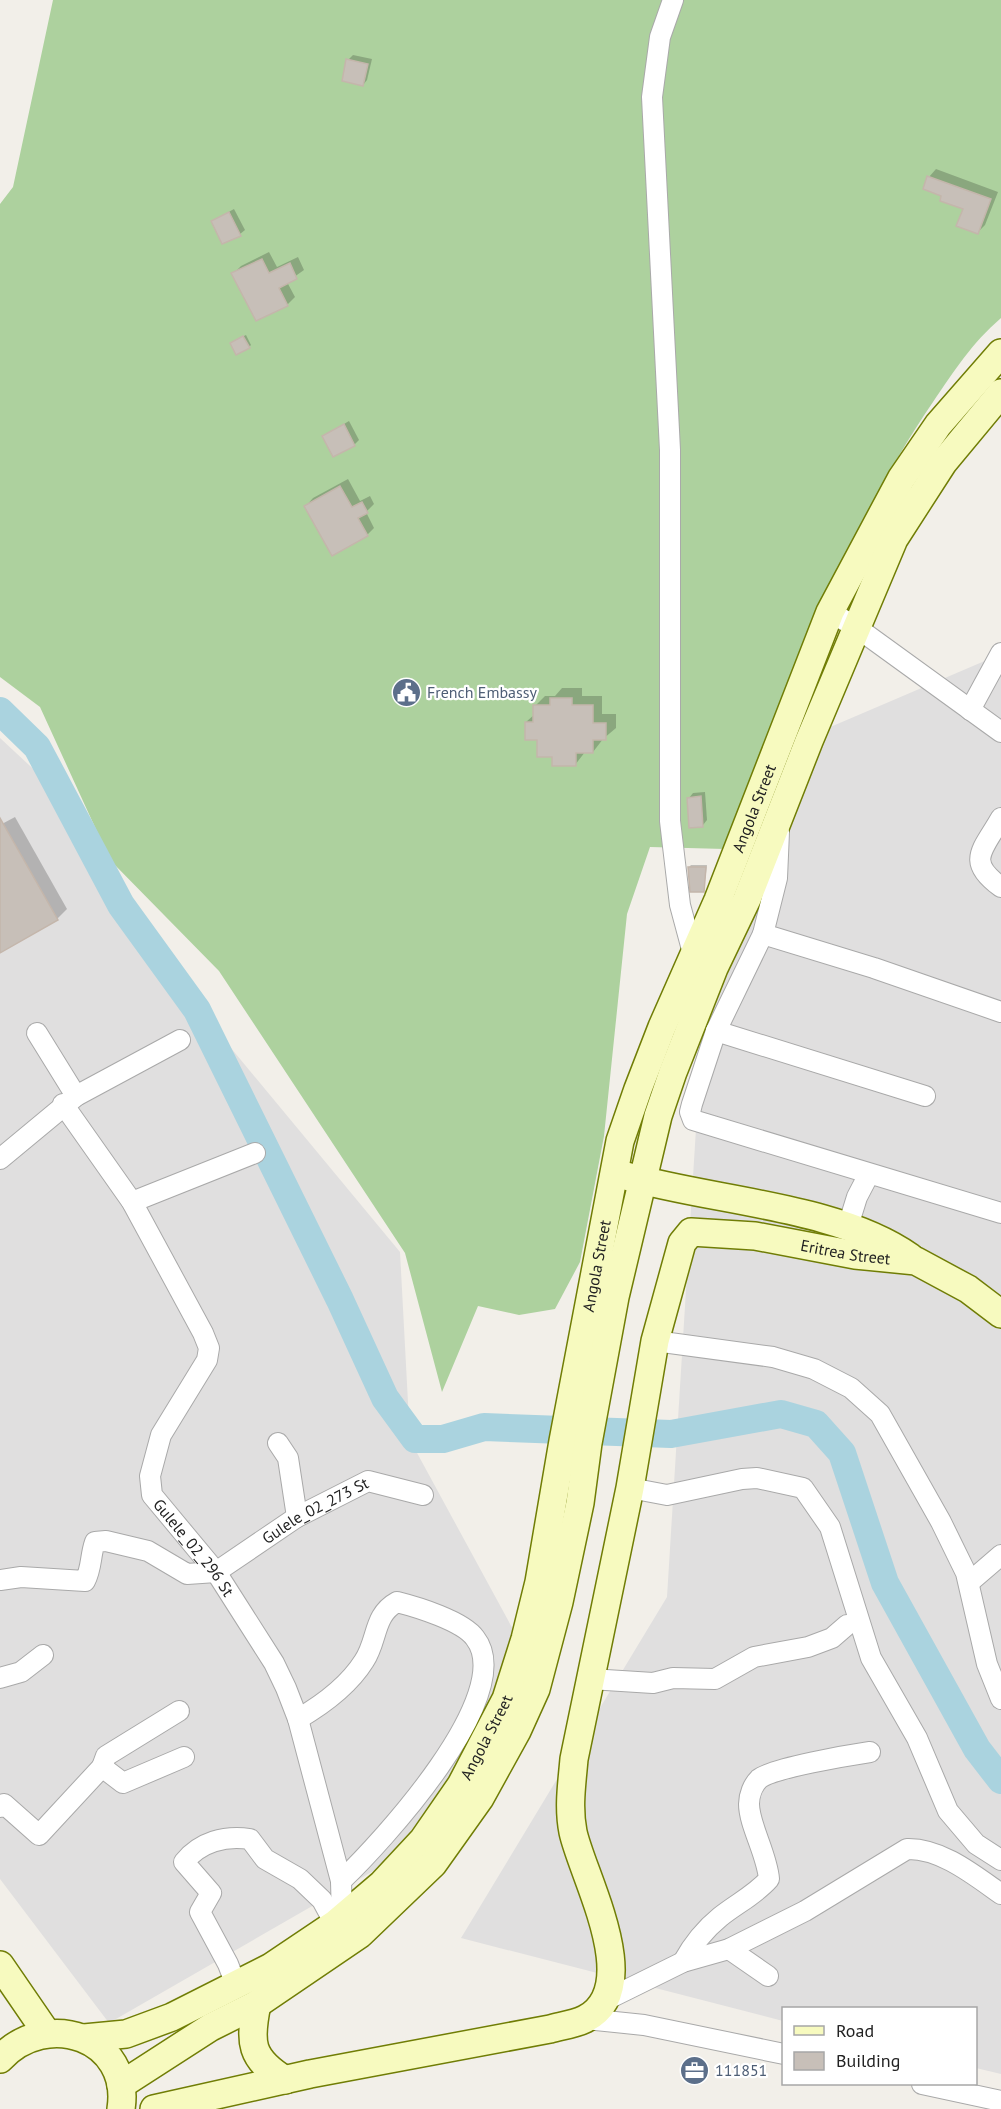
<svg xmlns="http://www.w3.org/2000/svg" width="1001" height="2109" font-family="'PT Sans',sans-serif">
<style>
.residential{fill:#e0dfdf}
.forest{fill:#add19e}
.shadow{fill:#0003}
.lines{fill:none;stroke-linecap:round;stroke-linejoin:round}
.river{stroke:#aad3df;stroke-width:28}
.building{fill:#c7bfb8;stroke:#c4b6ab;stroke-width:1.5}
.street-casing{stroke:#a9a9a9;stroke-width:22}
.secondary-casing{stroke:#707d05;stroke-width:30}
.street{stroke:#fff;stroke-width:20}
.secondary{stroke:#f7fabf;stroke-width:27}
.labels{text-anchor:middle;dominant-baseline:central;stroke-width:4.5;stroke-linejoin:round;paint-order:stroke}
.service-label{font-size:16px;fill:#4e5e75;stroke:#fff;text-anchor:start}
.street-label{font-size:16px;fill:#222;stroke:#fff}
</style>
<rect width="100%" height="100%" fill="#f2efe9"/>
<!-- residential -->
<g class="residential">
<polygon points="1001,654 1001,2074 976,2068 976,2008 784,2008 783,2021 461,1938 667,1597 700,1064 711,957 828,728"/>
<polygon points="0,738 43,778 129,925 400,1252 410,1440 534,1668 408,1851 109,2023 0,1879"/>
</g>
<!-- forest -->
<path class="forest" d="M 53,0 L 1001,0 L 1001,318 C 971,344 955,370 933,402 C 840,538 787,698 725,849 L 650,847 L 627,914 L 604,1136 L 580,1262 L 555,1309 L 519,1315 L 478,1306 L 442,1392 L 405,1253 L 219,971 L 110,860 L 40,707 L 0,677 L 0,204 L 13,187 Z"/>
<!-- shadow -->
<g class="shadow">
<polygon points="353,55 372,59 367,80 363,85 348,60"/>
<polygon points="936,169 998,192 985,225 978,232 965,208 943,195 929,177"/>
<polygon points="234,209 245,230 240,234 212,221"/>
<polygon points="269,252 277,267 298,257 304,270 287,282 295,297 287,305 233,274 241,266"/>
<polygon points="246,335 251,345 249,347 234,341"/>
<polygon points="349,421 359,440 354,445 324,436"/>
<polygon points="348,479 360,501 370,496 374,504 366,512 374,528 367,535 306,506 313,498"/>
<polygon points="562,688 582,688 582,696 602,696 602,714 616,714 616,728 603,739 593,752 585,752 575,765 554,756 526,722 535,714 535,706 545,696 555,696"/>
<polygon points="705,792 707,820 703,825 689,798 693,793"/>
<polygon points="15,817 67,909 57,919 0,951 0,825"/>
<polygon points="691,865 707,865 704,890 689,867"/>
</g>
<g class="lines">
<!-- river -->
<polyline class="river" points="0,711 37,747 121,905 197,1010 340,1300 385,1398 415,1439 443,1439 484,1427 671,1434 781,1414 816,1424 842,1453 885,1583 977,1749 1001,1780"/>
</g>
<!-- building -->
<g class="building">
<polygon points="346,59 368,64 363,86 342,81"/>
<polygon points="927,176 991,199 978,234 956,226 963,209 940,201 941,196 923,189"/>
<polygon points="229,212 241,236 222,244 211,221"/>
<polygon points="262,259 269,273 290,263 297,279 279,288 288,306 256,321 231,273"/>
<polygon points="243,336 250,348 236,355 230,343"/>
<polygon points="344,424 355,446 333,457 322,436"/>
<polygon points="340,486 352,507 362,502 368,513 358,518 368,536 332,556 304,506"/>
<polygon points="550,698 572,698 572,705 593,705 593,723 606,723 606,740 593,740 593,753 576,753 576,766 552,766 552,757 537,757 537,740 525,740 525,722 533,722 533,705 550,705"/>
<polygon points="701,796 703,827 689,828 687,798"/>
<polygon points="0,818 58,920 0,953"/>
<polygon points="688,867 706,867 704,892 690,892"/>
</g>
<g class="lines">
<defs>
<g id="street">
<polyline points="673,0 660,37 652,97 670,450 670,821 680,905 694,957 697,959"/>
<polyline points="830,612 856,627 1001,732"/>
<polyline points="970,710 1001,653"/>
<path d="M 1001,818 C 983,850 965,861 1001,887"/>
<polyline points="779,832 777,878 763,934 716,1031 692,1104 690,1112 693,1120 1001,1213"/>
<polyline points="763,934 874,968 1001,1012"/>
<polyline points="716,1031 925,1096"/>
<polyline points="37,1033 76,1096"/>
<path id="s1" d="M 63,1104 L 132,1202 L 203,1333 L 209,1348 L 207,1360 L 161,1435 L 150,1476 L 152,1495 L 216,1572 L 274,1663 L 286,1688 L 298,1719 L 341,1881 L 342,1919"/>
<polyline points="0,1159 76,1096 180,1040"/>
<polyline points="132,1202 255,1153"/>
<polyline points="848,1226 857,1197 869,1174"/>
<polyline points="655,1341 773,1357 814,1369 851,1388 880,1414 941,1522 966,1573 987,1664 1001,1699"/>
<polyline points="278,1443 288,1458 297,1517"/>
<polyline points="630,1488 667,1495 742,1479 757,1478 803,1488 830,1527 871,1658 917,1738 948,1811 976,1844 1001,1860"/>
<path id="s2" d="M 216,1572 L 297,1517 L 368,1481 L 423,1495"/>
<path d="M 0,1580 L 21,1577 L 85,1581 C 92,1568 90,1556 95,1542 L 106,1541 L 148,1551 L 187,1574 L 216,1572"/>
<polyline points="972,1580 1001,1555"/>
<polyline points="0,1678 21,1672 43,1655"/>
<polyline points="590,1679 653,1683 673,1678 715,1679 754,1657 808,1647 832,1638 847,1625"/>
<path d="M 298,1719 C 322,1705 349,1685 364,1661 C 378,1640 373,1615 397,1602 C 417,1607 463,1621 475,1638 C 519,1694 380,1844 341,1881"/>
<polyline points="102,1767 106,1756 179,1711"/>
<polyline points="0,1807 4,1804 39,1835 102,1767 123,1783 184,1757"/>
<polyline points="729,1949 768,1976"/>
<path d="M 683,1962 C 693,1944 704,1930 720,1917 C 736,1904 755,1895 769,1879 C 767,1854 749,1825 749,1804 C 749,1795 753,1785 759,1779 C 772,1768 850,1755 870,1752"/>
<path d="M 236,1985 L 228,1964 L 200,1912 L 211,1893 L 184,1862 C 200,1842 225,1835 250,1839 L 265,1859 L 300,1879 L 322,1900 L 335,1924"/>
<path d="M 604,2001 L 683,1962 L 729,1949 L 805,1911 L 907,1849 C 941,1848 974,1875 1001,1894"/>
<polyline points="586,2019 644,2025 784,2054"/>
<polyline points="922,2084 1001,2101"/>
</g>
<g id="secondary">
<path d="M 626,1176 C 712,1201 838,1206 910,1257"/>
<polyline points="0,1965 46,2032"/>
<path d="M 257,2004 C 249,2043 250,2058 285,2080"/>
<path id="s3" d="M 84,2038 L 126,2034 L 172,2017 L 271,1967 L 335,1924 L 382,1884 L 423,1840 L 461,1785 L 506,1699 L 525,1639 L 539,1582 L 563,1441 L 620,1141 L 638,1089 L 662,1027 L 718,900 L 830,612 L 901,479 L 938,425 L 1001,353"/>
<path d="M 0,2059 C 47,2008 132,2038 121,2109"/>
<polyline points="121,2085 211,2027 257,2004 360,1934 433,1864 480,1798 517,1731 536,1689 559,1602 580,1503 588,1443 615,1297 658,1116 673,1072 714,968 747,899 809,741 894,539 943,463 1001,393"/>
<path id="s4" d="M 154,2109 L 310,2074 L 550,2029 C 561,2026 575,2024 585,2019 C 646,1988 582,1875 573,1832 C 568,1807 572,1783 574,1759 L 630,1488 L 655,1341 L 682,1243 L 691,1232 L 755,1236 L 855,1255 L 916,1261 L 968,1289 L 1001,1314"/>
</g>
</defs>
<!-- street casing -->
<use href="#street" class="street-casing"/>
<!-- secondary casing -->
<use href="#secondary" class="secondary-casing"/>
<!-- street -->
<use href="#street" class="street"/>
<!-- secondary -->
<use href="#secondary" class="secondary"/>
</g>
<!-- icons -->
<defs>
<symbol id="civic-disc" viewBox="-11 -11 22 22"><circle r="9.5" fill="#5c6f8a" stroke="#fff"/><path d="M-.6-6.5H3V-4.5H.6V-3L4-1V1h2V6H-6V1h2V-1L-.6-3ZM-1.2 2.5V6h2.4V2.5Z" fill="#fff"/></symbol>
<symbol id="office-disc" viewBox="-11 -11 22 22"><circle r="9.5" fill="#5c6f8a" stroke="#fff"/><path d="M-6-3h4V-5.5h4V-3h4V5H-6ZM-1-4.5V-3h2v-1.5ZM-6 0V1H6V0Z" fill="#fff"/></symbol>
</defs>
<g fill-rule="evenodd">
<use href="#civic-disc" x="390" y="676" width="33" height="33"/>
<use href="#office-disc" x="678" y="2054" width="33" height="33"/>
</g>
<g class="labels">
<!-- service labels -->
<g class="service-label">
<text x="427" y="692">French Embassy</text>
<text x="715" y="2070">111851</text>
</g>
<!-- street labels -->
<g class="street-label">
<text stroke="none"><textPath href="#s3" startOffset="1494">Angola Street</textPath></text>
<text stroke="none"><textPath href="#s4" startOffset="1414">Eritrea Street</textPath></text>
<text stroke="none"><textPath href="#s3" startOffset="1008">Angola Street</textPath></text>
<text stroke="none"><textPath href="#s2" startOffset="117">Gulele_02_273 St</textPath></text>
<text stroke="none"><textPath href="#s1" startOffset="514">Gulele_02_296 St</textPath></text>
<text stroke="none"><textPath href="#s3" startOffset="522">Angola Street</textPath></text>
</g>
</g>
<!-- legend -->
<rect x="782" y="2007" width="195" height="78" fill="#ffffff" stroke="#a7a7a7" stroke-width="1.5"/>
<rect x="794" y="2026" width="30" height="9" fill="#f7fabf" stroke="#a7a7a7" stroke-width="1.5"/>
<text x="836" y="2037" font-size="18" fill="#222222">Road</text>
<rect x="794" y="2052" width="30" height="18" fill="#c7bfb8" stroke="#a7a7a7" stroke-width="1.5"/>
<text x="836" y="2067" font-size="18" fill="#222222">Building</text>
</svg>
